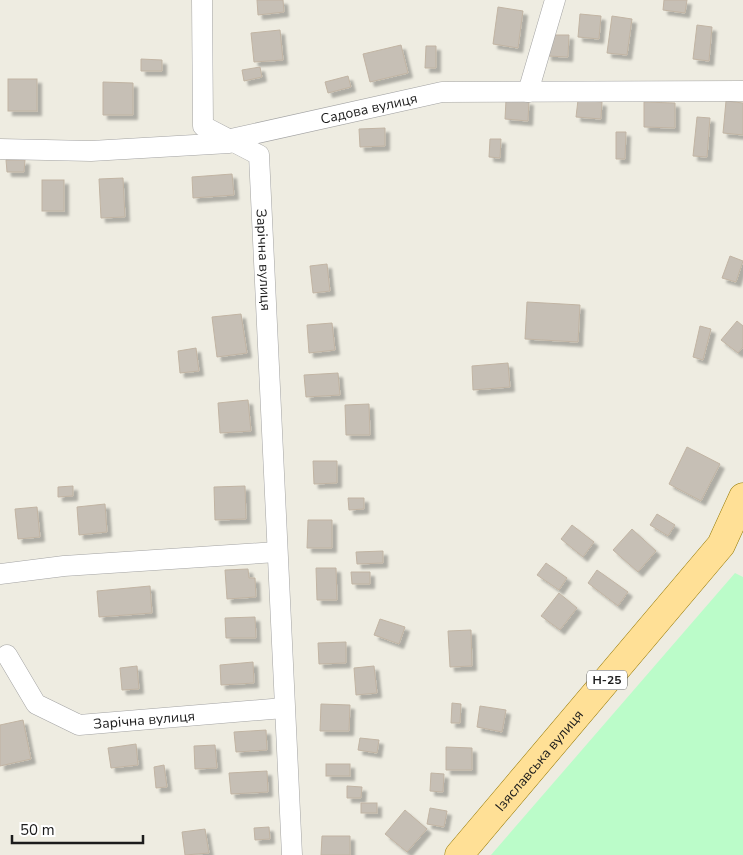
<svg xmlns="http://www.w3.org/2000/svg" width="743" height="855" font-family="'Nunito Sans',sans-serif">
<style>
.park{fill:#bbfcc9}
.building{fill:#c6bfb5;stroke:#c1b4a3;filter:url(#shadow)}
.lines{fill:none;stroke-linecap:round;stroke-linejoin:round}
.minor-casing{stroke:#a3a3a3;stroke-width:21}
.primary-casing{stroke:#957800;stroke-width:29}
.minor{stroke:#fff;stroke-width:20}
.primary{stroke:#ffe096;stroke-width:28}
.labels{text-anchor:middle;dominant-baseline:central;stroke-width:5;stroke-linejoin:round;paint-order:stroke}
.shield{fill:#fff;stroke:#606060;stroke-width:1}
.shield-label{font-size:12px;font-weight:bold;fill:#1c1c1c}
.street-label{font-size:14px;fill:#1c1c1c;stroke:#fff}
</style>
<defs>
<filter id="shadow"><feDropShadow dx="4.5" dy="4.5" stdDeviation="1" flood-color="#0004"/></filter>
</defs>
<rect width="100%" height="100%" fill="#eeece1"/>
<!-- park -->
<polygon class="park" points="735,573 743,577 743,855 491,855"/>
<!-- building -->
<g class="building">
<polygon points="257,0 283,0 284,12 258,15"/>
<polygon points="664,0 687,0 685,13 663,10"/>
<polygon points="498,7 523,11 518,48 493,44"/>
<polygon points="580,14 601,16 599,39 578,37"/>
<polygon points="612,16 632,19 627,55 607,53"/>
<polygon points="697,25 712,27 709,61 693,59"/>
<polygon points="280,30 283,60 254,62 251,33"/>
<polygon points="547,35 569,35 568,57 547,56"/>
<polygon points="401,45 408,73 370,82 363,54"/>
<polygon points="426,46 436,46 436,68 425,68"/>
<polygon points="141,59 162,60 162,71 141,71"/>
<polygon points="260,67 262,77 244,81 242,70"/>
<polygon points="348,76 351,87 328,93 325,82"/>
<rect x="8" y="79" width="29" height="32"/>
<polygon points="103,82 133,83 133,115 103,115"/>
<polygon points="506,100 529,101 528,121 505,119"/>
<polygon points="578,100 602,102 601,119 576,117"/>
<polygon points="726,101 743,103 743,135 723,133"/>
<polygon points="644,102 675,103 675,128 644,127"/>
<polygon points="697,117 710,118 707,157 693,156"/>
<polygon points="385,128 385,146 360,147 359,129"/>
<polygon points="616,132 626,132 625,159 616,159"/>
<polygon points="490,139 501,139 500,158 489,157"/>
<polygon points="6,160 25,160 24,172 7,172"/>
<polygon points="232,174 234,195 193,198 192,177"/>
<polygon points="123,178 125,217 101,218 99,179"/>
<rect x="42" y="180" width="22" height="31"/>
<polygon points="730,256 743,261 736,282 722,278"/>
<polygon points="327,264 330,291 313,293 310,266"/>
<polygon points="527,302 580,305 578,342 525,339"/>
<polygon points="241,314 247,353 217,357 212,317"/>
<polygon points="737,321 743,326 743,347 738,353 721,340"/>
<polygon points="332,323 335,350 309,353 307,325"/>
<polygon points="700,326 711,329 703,360 693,357"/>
<polygon points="196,348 199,371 180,373 178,351"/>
<polygon points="508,363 510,387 473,390 472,366"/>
<polygon points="338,373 340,395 306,397 304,375"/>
<polygon points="248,400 251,431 220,433 218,403"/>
<polygon points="369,404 370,435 346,435 345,405"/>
<polygon points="687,447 720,464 701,501 669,484"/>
<polygon points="313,461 337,461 337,483 314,484"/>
<polygon points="73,486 73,496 58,497 58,487"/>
<polygon points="245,486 246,519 215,520 214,487"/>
<polygon points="348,498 364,498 364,509 349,510"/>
<polygon points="105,504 107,532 79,535 77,507"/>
<polygon points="37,507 40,537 18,539 15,509"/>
<polygon points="657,514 675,525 668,536 650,525"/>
<polygon points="308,520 332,520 332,548 307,548"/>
<polygon points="572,525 594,542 583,557 561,539"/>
<polygon points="632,529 656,551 638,572 613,550"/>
<polygon points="383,551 383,563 357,564 356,552"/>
<polygon points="546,563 567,578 559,590 537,575"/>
<polygon points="316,568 336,568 337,600 317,600"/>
<polygon points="248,569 249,578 255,578 256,597 227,599 225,570"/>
<polygon points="597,570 628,592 618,606 588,583"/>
<polygon points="351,572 370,572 370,584 352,584"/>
<polygon points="150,586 152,613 99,617 97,591"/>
<polygon points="559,593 577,608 560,630 541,616"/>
<polygon points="255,617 256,638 226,638 225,618"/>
<polygon points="380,619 405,627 399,644 374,635"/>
<polygon points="471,630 472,666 450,667 448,631"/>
<polygon points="346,642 346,663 319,664 318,643"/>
<polygon points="253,662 254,683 221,685 220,665"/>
<polygon points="137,666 139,689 122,690 120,668"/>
<polygon points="374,666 377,693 356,695 354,668"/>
<polygon points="452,703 461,704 460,723 451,723"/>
<polygon points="321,704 350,705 349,731 320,731"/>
<polygon points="480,706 506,710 502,732 477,727"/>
<polygon points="23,720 31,759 0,766 0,725"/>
<polygon points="266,730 267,750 236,752 234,732"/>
<polygon points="360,738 379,740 377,753 358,750"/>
<polygon points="136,744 138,765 111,768 108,748"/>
<polygon points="215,745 217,768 195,769 194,746"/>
<polygon points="446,747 472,748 472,770 446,770"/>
<rect x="326" y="764" width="24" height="12"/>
<polygon points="164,765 167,787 156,788 154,767"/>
<polygon points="267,771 268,792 231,794 229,773"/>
<polygon points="431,773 444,774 443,792 430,791"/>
<polygon points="347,786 362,787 361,798 347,798"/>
<rect x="361" y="803" width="16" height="10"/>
<polygon points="430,808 447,811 444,827 427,824"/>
<polygon points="405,810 427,829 407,852 385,834"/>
<polygon points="269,827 270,839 255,840 254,828"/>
<polygon points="205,829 209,853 185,855 182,832"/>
<polygon points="322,836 350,836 350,855 321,855"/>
</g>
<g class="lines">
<defs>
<g id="minor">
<path id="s1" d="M 202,0 L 203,126 L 259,155 L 292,855"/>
<polyline points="528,92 555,0"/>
<path id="s2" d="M 0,149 L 91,151 L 229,143 L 231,139 L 442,92 L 743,91"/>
<polyline points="0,574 64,566 277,552"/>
<path id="s3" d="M 7,655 L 36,704 L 79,725 L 284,708"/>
</g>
<g id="primary">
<path id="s4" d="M 459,855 L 721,545 L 743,497"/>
</g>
</defs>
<!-- minor casing -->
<use href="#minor" class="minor-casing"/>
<!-- primary casing -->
<use href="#primary" class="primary-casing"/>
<!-- minor -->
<use href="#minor" class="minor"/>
<!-- primary -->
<use href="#primary" class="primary"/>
</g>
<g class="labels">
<!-- shield labels -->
<rect class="shield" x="587" y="670.5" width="40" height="19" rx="4"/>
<g class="shield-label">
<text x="607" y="680">Н-25</text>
</g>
<!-- street labels -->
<g class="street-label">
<text stroke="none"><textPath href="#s2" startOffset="375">Садова вулиця</textPath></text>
<text stroke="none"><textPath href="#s1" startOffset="294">Зарічна вулиця</textPath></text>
<text stroke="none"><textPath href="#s3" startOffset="170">Зарічна вулиця</textPath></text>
<text stroke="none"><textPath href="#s4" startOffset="124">Ізяславська вулиця</textPath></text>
</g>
</g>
<!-- scale -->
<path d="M12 835v8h131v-8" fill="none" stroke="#1c1c1c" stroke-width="2.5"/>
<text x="20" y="835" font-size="15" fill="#1c1c1c" stroke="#ffffff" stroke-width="4" paint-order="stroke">50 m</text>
</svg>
